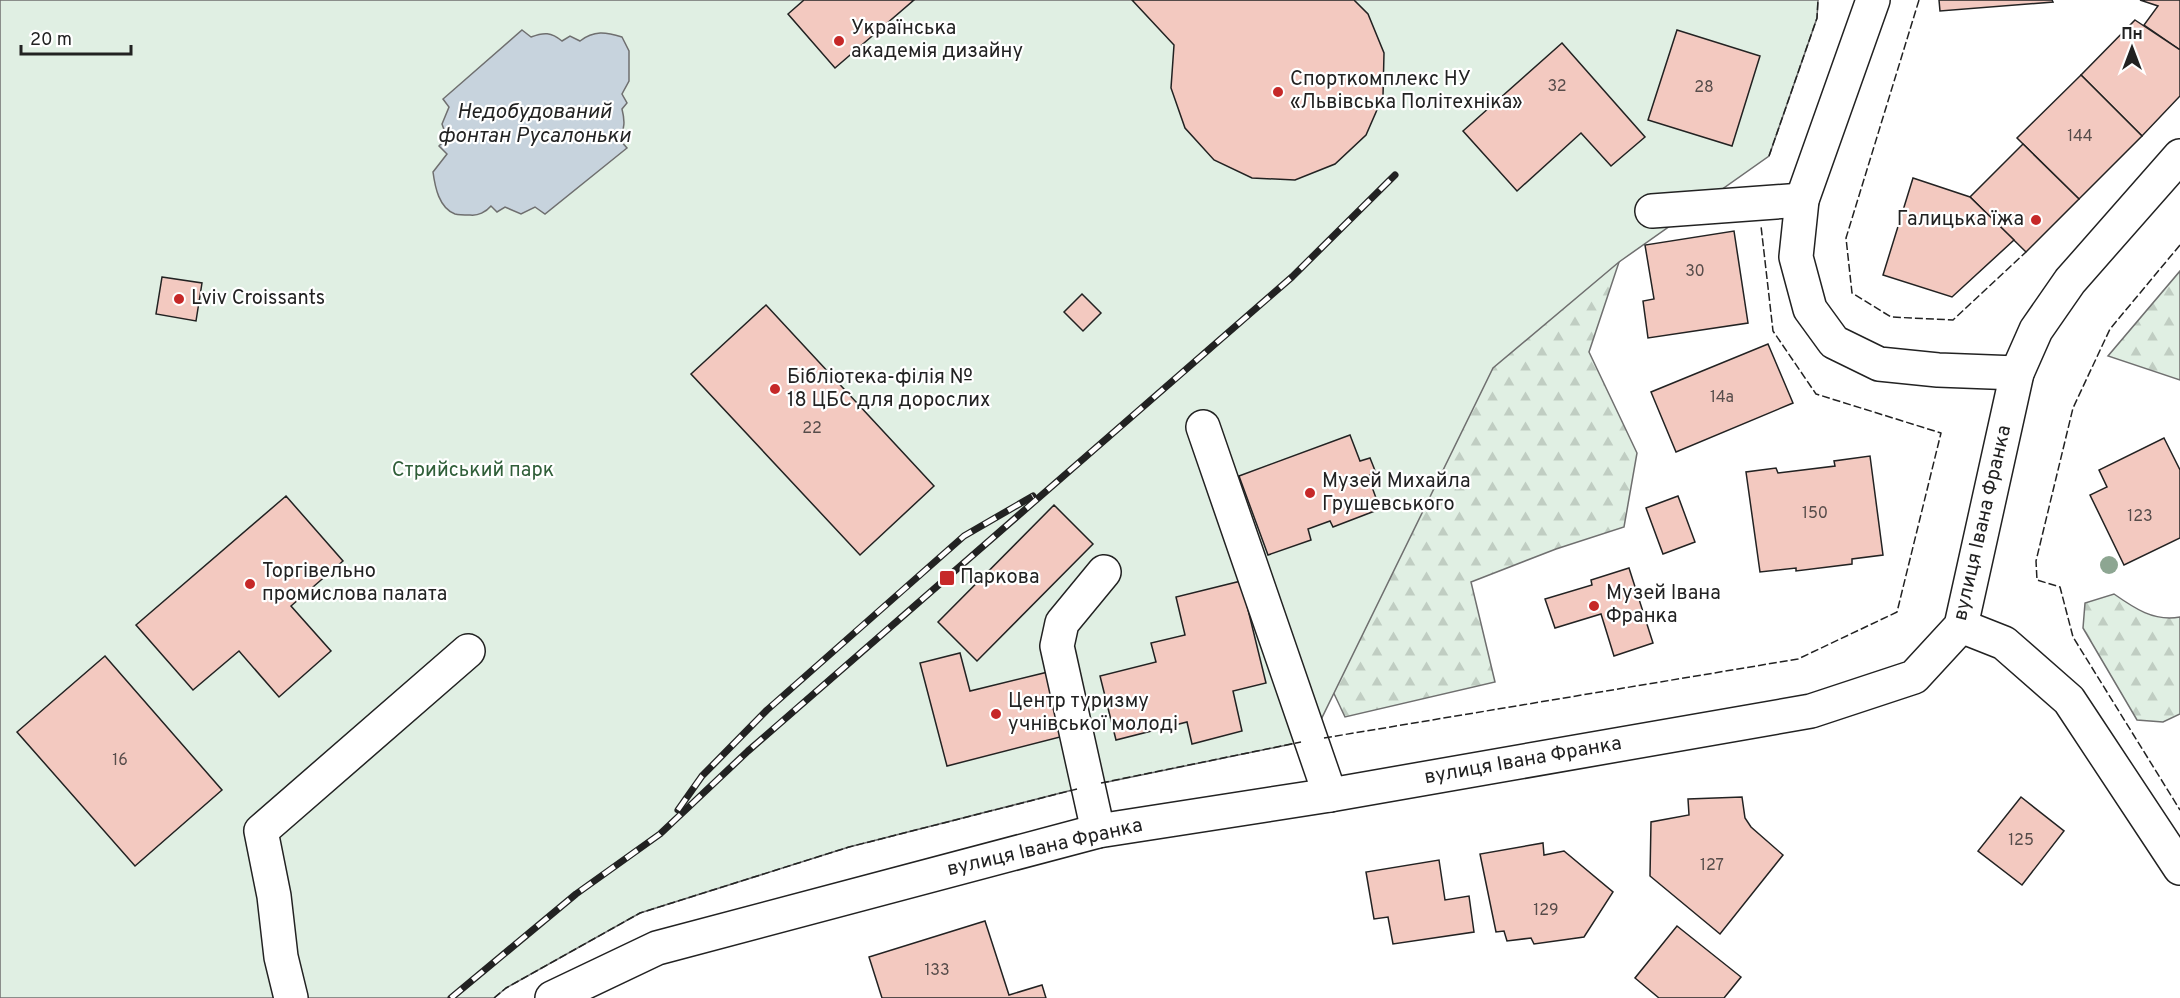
<svg xmlns="http://www.w3.org/2000/svg" width="2180" height="998" font-family="Overpass,sans-serif">
<style>
.forest{fill:url(#forest-firs);stroke:#6f6f6f;stroke-width:1.5}
.green{fill:#e0efe3;stroke:#6f6f6f;stroke-width:1.5}
.water{fill:#c7d3dd;stroke:#6f6f6f;stroke-width:1.5}
.building{fill:#f3c9c0;stroke:#222;stroke-width:1.5}
.lines{fill:none;stroke-linecap:round;stroke-linejoin:round}
.minor-casing{stroke:#222;stroke-width:36}
.major-casing{stroke:#222;stroke-width:36}
.minor{stroke:#fff;stroke-width:33}
.major{stroke:#fff;stroke-width:33}
.rail-casing{stroke:#222;stroke-width:7}
.rail{stroke:#fff;stroke-width:4.5;stroke-dasharray:14;stroke-linecap:butt}
.fence{stroke:#222;stroke-width:1.5;stroke-dasharray:8 3;stroke-linecap:butt}
.tree{fill:#8da692}
.poi-dot{fill:#c62828;stroke:#fff;stroke-width:2}
.labels{text-anchor:middle;dominant-baseline:central;stroke-width:4.5;stroke-linejoin:round;paint-order:stroke}
.number-label{font-size:16px;fill:#564c4a}
.poi-label{font-size:20px;fill:#222;stroke:#fff;text-anchor:start}
.park-label{font-size:20px;fill:#2f5e38;stroke:#fff}
.street-label{font-size:20px;fill:#222;stroke:#fff}
.water-label{font-size:21px;font-style:italic;fill:#222;stroke:#fff}
</style>
<defs>
<pattern id="forest-firs" width="22" height="20" patternUnits="userSpaceOnUse" patternTransform="scale(1.5)"><rect width="22" height="20" fill="#e0efe3"/><path d="M5 1l3.5 6h-7zM16 11l3.5 6h-7z" fill="#c0cdc2"/></pattern>
</defs>
<rect width="100%" height="100%" fill="#fff"/>
<!-- forest -->
<g class="forest">
<polygon points="1818,0 1619,262 1589,352 1637,453 1624,527 1556,549 1471,582 1495,682 1345,717 1288,596"/>
<polygon points="2180,271 2180,380 2108,356"/>
<path d="M 2114,594 C 2134,608 2154,622 2180,617 L 2180,714 L 2163,722 L 2137,720 L 2083,628 L 2085,603 Z"/>
</g>
<!-- green -->
<polygon class="green" points="0,0 1818,0 1817,18 1769,156 1619,262 1493,368 1311,740 1088,786 849,847 640,913 506,988 494,998 0,998"/>
<!-- water -->
<path class="water" d="M 522,30 L 531,37 C 544,32 551,32 562,41 L 570,36 L 580,41 C 594,30 606,32 622,37 L 629,51 L 629,81 L 622,94 L 627,103 L 622,109 C 625,121 625,128 619,139 L 627,148 L 545,214 L 535,207 L 521,214 L 505,207 L 497,212 L 491,206 C 486,212 478,216 470,215 C 466,215 459,215 455,214 C 439,208 435,187 433,172 L 447,154 L 439,146 L 447,138 L 442,124 L 449,107 L 443,99 Z"/>
<!-- building -->
<g class="building">
<polygon points="804,0 914,0 835,68 788,14"/>
<polygon points="1132,0 1354,0 1368,14 1384,53 1383,96 1366,135 1335,164 1295,180 1252,178 1214,160 1185,128 1171,88 1174,45"/>
<polygon points="1939,0 2052,0 2053,2 1940,11"/>
<polygon points="2140,0 2180,0 2180,50 2144,25 2158,6"/>
<polygon points="2135,20 2180,50 2180,96 2142,136 2081,75"/>
<polygon points="1677,30 1760,56 1732,146 1648,120"/>
<polygon points="1562,43 1645,137 1611,166 1581,133 1517,191 1463,131"/>
<polygon points="2081,75 2142,136 2079,199 2017,138"/>
<polygon points="2023,144 2079,199 2026,252 1970,197"/>
<polygon points="1913,178 1970,197 2014,240 1952,297 1883,275"/>
<polygon points="1734,231 1748,323 1648,338 1643,301 1654,299 1645,245"/>
<polygon points="162,277 202,283 196,321 156,314"/>
<polygon points="1082,294 1101,313 1083,331 1064,312"/>
<polygon points="766,305 934,486 860,555 691,374"/>
<polygon points="1768,344 1793,403 1676,452 1651,392"/>
<polygon points="1350,435 1360,461 1370,458 1376,473 1368,476 1380,509 1333,527 1330,521 1308,529 1311,540 1268,555 1239,476"/>
<polygon points="2164,438 2180,470 2180,538 2124,565 2090,495 2107,487 2099,470"/>
<polygon points="1870,456 1883,555 1852,559 1852,564 1796,571 1796,568 1760,572 1746,472 1776,468 1778,473 1835,466 1834,461"/>
<polygon points="286,496 343,561 291,606 331,651 279,697 239,651 193,690 136,625"/>
<polygon points="1678,496 1695,542 1663,554 1646,508"/>
<polygon points="1054,505 1093,544 977,661 938,622"/>
<polygon points="1629,568 1653,643 1614,656 1601,614 1555,628 1545,599 1592,585 1591,580"/>
<polygon points="1241,581 1266,683 1233,691 1242,731 1192,744 1187,722 1116,740 1100,676 1156,662 1151,643 1185,635 1176,597"/>
<polygon points="960,653 970,691 1048,672 1064,736 947,766 920,663"/>
<polygon points="105,656 222,790 135,866 17,732"/>
<polygon points="1742,797 1745,818 1751,827 1783,855 1720,934 1650,876 1651,822 1689,815 1688,799"/>
<polygon points="2021,797 2064,831 2022,885 1978,851"/>
<polygon points="1543,843 1544,855 1564,851 1613,892 1584,937 1534,944 1531,938 1507,941 1504,931 1496,932 1480,854"/>
<polygon points="1439,860 1445,900 1469,896 1474,932 1393,944 1388,917 1374,919 1366,872"/>
<polygon points="985,921 1009,995 1042,985 1046,998 882,998 869,957"/>
<polygon points="1677,926 1741,977 1724,998 1659,998 1635,978"/>
</g>
<g class="lines">
<defs>
<g id="minor">
<polyline points="1873,0 1802,200 1796,257 1810,309 1834,342 1879,364 1938,370 2017,373"/>
<polyline points="1652,211 1802,200"/>
<polyline points="1203,427 1330,795"/>
<polyline points="1961,626 2004,643 2069,700 2180,868"/>
<polyline points="1098,831 1057,646 1062,623 1104,572"/>
<polyline points="291,998 281,957 274,896 261,831 468,651"/>
</g>
<polyline id="major" points="552,998 657,948 1098,831 1330,795 1811,711 1914,677 1961,626 2017,373 2036,330 2070,281 2180,156"/>
</defs>
<!-- minor casing -->
<use href="#minor" class="minor-casing"/>
<!-- major casing -->
<use href="#major" class="major-casing"/>
<!-- minor -->
<use href="#minor" class="minor"/>
<!-- major -->
<use href="#major" class="major"/>
<defs>
<g id="rail">
<polyline points="678,810 702,776 767,710 964,536 1033,496"/>
<polyline points="451,998 576,894 660,834 748,751 1292,277 1395,175"/>
</g>
</defs>
<!-- rail casing -->
<use href="#rail" class="rail-casing"/>
<!-- rail -->
<use href="#rail" class="rail"/>
<!-- fence -->
<g class="fence">
<polyline points="1919,0 1846,238 1852,293 1891,317 1953,320 2026,252"/>
<polyline points="1769,156 1817,18 1818,0"/>
<polyline points="2180,245 2110,329 2073,408 2036,561 2037,580 2060,587 2073,637 2180,810"/>
<polyline points="1324,738 1798,659 1897,612 1941,433 1816,394 1773,331 1761,226"/>
<polyline points="1101,783 1301,742"/>
<polyline points="494,998 506,988 640,913 849,847 1077,789"/>
</g>
</g>
<!-- trees -->
<circle class="tree" cx="2109" cy="565" r="9"/>
<!-- markers -->
<g class="poi-dot">
<circle cx="839" cy="41" r="6"/>
<circle cx="1278" cy="92" r="6"/>
<circle cx="2036" cy="220" r="6"/>
<circle cx="179" cy="299" r="6"/>
<circle cx="775" cy="389" r="6"/>
<circle cx="1310" cy="493" r="6"/>
<rect x="939" y="570" width="16" height="16" rx="3"/>
<circle cx="250" cy="584" r="6"/>
<circle cx="1594" cy="606" r="6"/>
<circle cx="996" cy="714" r="6"/>
</g>
<g class="labels">
<!-- number labels -->
<g class="number-label">
<text x="1557" y="87">32</text>
<text x="1704" y="88">28</text>
<text x="2080" y="137">144</text>
<text x="1695" y="272">30</text>
<text x="1722" y="398">14а</text>
<text x="812" y="429">22</text>
<text x="1815" y="514">150</text>
<text x="2140" y="517">123</text>
<text x="120" y="761">16</text>
<text x="2021" y="841">125</text>
<text x="1712" y="866">127</text>
<text x="1546" y="911">129</text>
<text x="937" y="971">133</text>
</g>
<!-- poi labels -->
<g class="poi-label">
<text x="851" y="29">Українська<tspan x="851" dy="23">академія дизайну</tspan></text>
<text x="1290" y="80">Спорткомплекс НУ<tspan x="1290" dy="23">«Львівська Політехніка»</tspan></text>
<text x="2024" y="220" text-anchor="end">Галицька їжа</text>
<text x="191" y="299">Lviv Croissants</text>
<text x="787" y="378">Бібліотека-філія №<tspan x="787" dy="23">18 ЦБС для дорослих</tspan></text>
<text x="1322" y="482">Музей Михайла<tspan x="1322" dy="23">Грушевського</tspan></text>
<text x="262" y="572">Торгівельно<tspan x="262" dy="23">промислова палата</tspan></text>
<text x="960" y="578">Паркова</text>
<text x="1606" y="594">Музей Івана<tspan x="1606" dy="23">Франка</tspan></text>
<text x="1008" y="702">Центр туризму<tspan x="1008" dy="23">учнівської молоді</tspan></text>
</g>
<!-- park labels -->
<g class="park-label">
<text x="473" y="471">Стрийський парк</text>
</g>
<!-- street labels -->
<g class="street-label">
<text transform="translate(1983 523) rotate(-77)">вулиця Івана Франка</text>
<text transform="translate(1523 761) rotate(-10)">вулиця Івана Франка</text>
<text transform="translate(1045 848) rotate(-13)">вулиця Івана Франка</text>
</g>
<!-- water labels -->
<g class="water-label">
<text x="534" y="112">Недобудований<tspan x="534" dy="24">фонтан Русалоньки</tspan></text>
</g>
</g>
<!-- north arrow -->
<g transform="translate(2132 48)" stroke="#ffffff" stroke-width="4.5" paint-order="stroke">
<path d="M0-4.5L10 22L0 15L-10 22Z" fill="#222222"/>
<text y="-9" font-size="16" font-weight="bold" text-anchor="middle" fill="#222222">Пн</text>
</g>
<!-- scale -->
<path d="M21 45v9h110v-9" fill="none" stroke="#222222" stroke-width="3"/>
<text x="30" y="45" font-size="18" fill="#222222" stroke="#ffffff" stroke-width="4.5" paint-order="stroke">20 m</text>
</svg>
